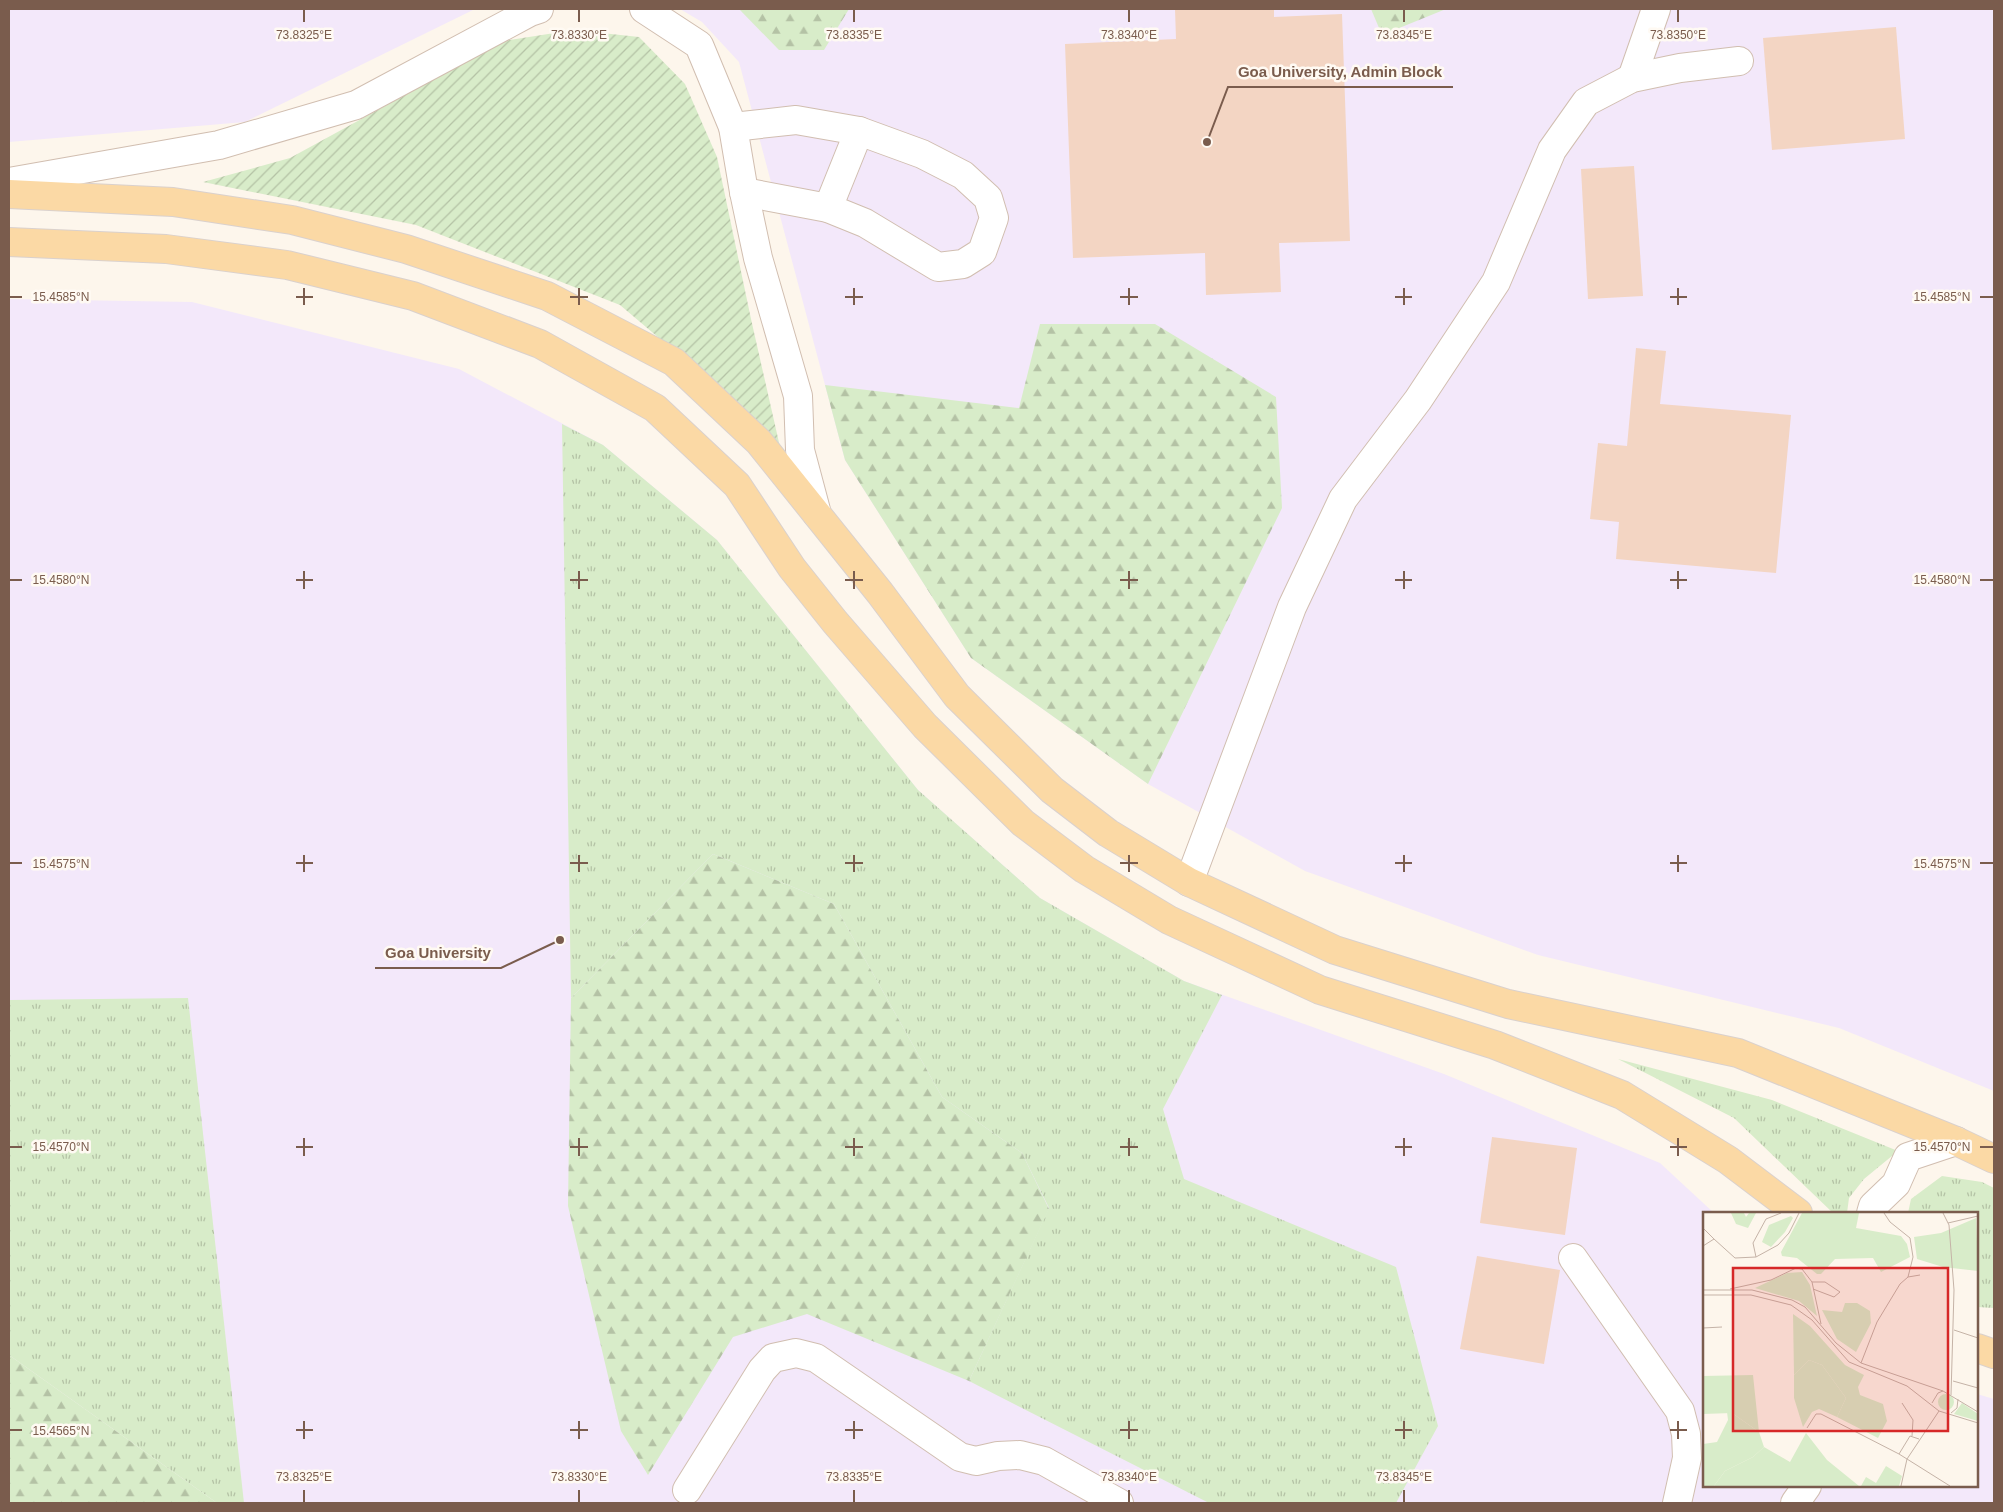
<svg xmlns="http://www.w3.org/2000/svg" width="2003" height="1512" font-family="Helvetica,sans-serif">
<style>
.education{fill:#f3e8fa}
.grass{fill:url(#grass-tufts)}
.forest{fill:url(#forest-firs)}
.garden{fill:url(#garden-furrows)}
.building{fill:#f3d5c3}
.lines{fill:none;stroke-linecap:round;stroke-linejoin:round}
.minor-casing{stroke:#d1beb0;stroke-width:30}
.major-casing{stroke:#dad1cd;stroke-width:30}
.minor{stroke:#fff;stroke-width:28}
.major{stroke:#fbd9a5;stroke-width:28}
.ticks{fill:none;stroke:#7a5c4d;stroke-width:2}
.inset-road{fill:none;stroke:#c5b3a7;stroke-width:1}
.view{fill:#d62828;fill-opacity:0.15;stroke:#d62828;stroke-width:2.5}
.inset-edge{fill:none;stroke:#7a5c4d;stroke-width:2.5}
.ticks-label{font-size:12px;text-anchor:middle;fill:#7a5c4d;stroke:#fffaf3;stroke-width:5;stroke-linejoin:round;paint-order:stroke}
.leader{fill:none;stroke:#7a5c4d;stroke-width:2}
.callout-dot{fill:#7a5c4d;stroke:#fffaf3;stroke-width:2}
.callout-label{font-size:15px;text-anchor:middle;font-weight:bold;fill:#7a5c4d;stroke:#fffaf3;stroke-width:5;stroke-linejoin:round;paint-order:stroke}
</style>
<defs>
<pattern id="grass-tufts" width="24" height="20" patternUnits="userSpaceOnUse" patternTransform="scale(1.25)"><rect width="24" height="20" fill="#d8ecc9"/><path d="M3 7l-1-3M5 7V3M7 7l1-3M15 17l-1-3M17 17v-4M19 17l1-3" fill="none" stroke="#b4c2a5"/></pattern>
<pattern id="forest-firs" width="22" height="20" patternUnits="userSpaceOnUse" patternTransform="scale(1.25)"><rect width="22" height="20" fill="#d8ecc9"/><path d="M5 1l3.5 6h-7zM16 11l3.5 6h-7z" fill="#b4c2a5"/></pattern>
<pattern id="garden-furrows" width="10" height="10" patternUnits="userSpaceOnUse" patternTransform="scale(1.25)"><rect width="10" height="10" fill="#d8ecc9"/><path d="M-1 1l2-2M0 10L10 0M9 11l2-2" fill="none" stroke="#b4c2a5"/></pattern>
</defs>
<rect width="100%" height="100%" fill="#fdf6ec"/>
<!-- education -->
<g class="education">
<polygon points="9,9 475,9 245,122 9,142"/>
<polygon points="680,9 1994,9 1994,1091 1839,1028 1538,955 1305,871 1148,784 971,658 845,460 739,62 702,22"/>
<polygon points="9,299 192,302 459,369 603,445 717,540 918,790 1040,898 1184,981 1444,1074 1660,1163 1714,1213 1704,1213 1704,1486 1977,1486 1977,1394 1994,1399 1994,1503 217,1503 9,1355"/>
</g>
<!-- grass -->
<g class="grass">
<polygon points="562,424 603,445 717,540 918,790 1040,898 1184,981 1222,995 1163,1109 1184,1179 1396,1267 1438,1426 1396,1503 1209,1503 969,1381 1049,1208 1022,1153 942,1097 834,904 713,854 571,998"/>
<polygon points="188,998 244,1503 217,1503 9,1355 9,1000"/>
<polygon points="1618,1059 1772,1100 1898,1151 1864,1179 1849,1198 1847,1213 1833,1213 1734,1118"/>
<polygon points="1942,1176 1982,1182 1994,1188 1994,1308 1977,1307 1977,1213 1908,1213 1911,1199"/>
</g>
<!-- forest -->
<g class="forest">
<polygon points="739,9 849,9 824,50 779,50"/>
<polygon points="1371,9 1446,9 1382,35"/>
<polygon points="1040,324 1155,324 1276,397 1282,508 1148,784 971,658 845,460 825,385 1019,408"/>
<polygon points="713,854 834,904 942,1097 1022,1153 1049,1209 969,1381 807,1314 733,1337 648,1475 621,1431 568,1206 571,998"/>
<polygon points="9,1355 217,1503 9,1503"/>
</g>
<!-- garden -->
<polygon class="garden" points="574,30 639,37 685,84 717,157 751,319 780,447 763,426 620,305 416,225 203,182 290,158 504,41"/>
<!-- building -->
<g class="building">
<polygon points="1175,9 1274,9 1274,17 1342,14 1350,241 1279,243 1281,292 1206,295 1205,253 1073,258 1065,44 1176,39"/>
<polygon points="1896,27 1905,139 1772,150 1763,38"/>
<polygon points="1634,166 1643,296 1588,299 1581,169"/>
<polygon points="1636,348 1666,351 1660,404 1791,415 1776,573 1616,559 1619,522 1590,519 1598,443 1627,446"/>
<polygon points="1492,1137 1577,1148 1565,1235 1480,1223"/>
<polygon points="1477,1256 1560,1270 1544,1364 1460,1349"/>
</g>
<g class="lines">
<defs>
<g id="minor">
<polyline points="644,9 699,45 733,127 744,192 758,258 798,396 800,450 817,514"/>
<polyline points="1632,78 1656,9"/>
<polyline points="733,127 796,120 859,131 922,154 963,175 988,198 994,218 982,252 963,264 938,267 865,223 828,208 744,192"/>
<polyline points="9,182 219,145 356,105 530,12 539,9"/>
<polyline points="828,208 859,131"/>
<polyline points="1189,882 1292,607 1343,499 1418,400 1496,282 1552,150 1586,102 1632,78 1680,68 1739,61"/>
<polyline points="1871,1213 1873,1206 1896,1184 1908,1157 1956,1141"/>
<polyline points="1573,1258 1680,1411 1686,1434 1687,1458 1677,1503"/>
<polyline points="687,1490 762,1370 773,1358 796,1353 816,1358 960,1457 976,1461 998,1456 1020,1455 1044,1461 1119,1503"/>
<polyline points="1795,1503 1807,1486"/>
</g>
<g id="major">
<polyline points="9,194 173,202 292,220 406,249 547,296 674,362 759,442 880,593 957,696 1052,790 1108,833 1189,882 1335,950 1508,1004 1738,1053 1956,1141 1994,1159"/>
<polyline points="9,242 166,249 287,265 413,296 540,344 655,408 737,485 792,568 835,622 925,726 1023,823 1084,869 1169,920 1320,990 1495,1045 1622,1095 1728,1160 1798,1213"/>
<polyline points="1977,1348 1994,1354"/>
</g>
</defs>
<!-- minor casing -->
<use href="#minor" class="minor-casing"/>
<!-- major casing -->
<use href="#major" class="major-casing"/>
<!-- minor -->
<use href="#minor" class="minor"/>
<!-- major -->
<use href="#major" class="major"/>
</g>
<!-- ticks -->
<path class="ticks" d="M 304,10 L 304,22M 579,10 L 579,22M 854,10 L 854,22M 1129,10 L 1129,22M 1404,10 L 1404,22M 1678,10 L 1678,22M 304,288 L 304,305M 579,288 L 579,305M 854,288 L 854,305M 1129,288 L 1129,305M 1404,288 L 1404,305M 1678,288 L 1678,305M 10,297 L 22,297M 296,297 L 313,297M 570,297 L 588,297M 845,297 L 863,297M 1120,297 L 1138,297M 1395,297 L 1412,297M 1670,297 L 1687,297M 1980,297 L 1993,297M 304,571 L 304,589M 579,571 L 579,589M 854,571 L 854,589M 1129,571 L 1129,589M 1404,571 L 1404,589M 1678,571 L 1678,589M 10,580 L 22,580M 296,580 L 313,580M 570,580 L 588,580M 845,580 L 863,580M 1120,580 L 1138,580M 1395,580 L 1412,580M 1670,580 L 1687,580M 1980,580 L 1993,580M 304,855 L 304,872M 579,855 L 579,872M 854,855 L 854,872M 1129,855 L 1129,872M 1404,855 L 1404,872M 1678,855 L 1678,872M 10,863 L 22,863M 296,863 L 313,863M 570,863 L 588,863M 845,863 L 863,863M 1120,863 L 1138,863M 1395,863 L 1412,863M 1670,863 L 1687,863M 1980,863 L 1993,863M 304,1138 L 304,1156M 579,1138 L 579,1156M 854,1138 L 854,1156M 1129,1138 L 1129,1156M 1404,1138 L 1404,1156M 1678,1138 L 1678,1156M 10,1147 L 22,1147M 296,1147 L 313,1147M 570,1147 L 588,1147M 845,1147 L 863,1147M 1120,1147 L 1138,1147M 1395,1147 L 1412,1147M 1670,1147 L 1687,1147M 1980,1147 L 1993,1147M 304,1421 L 304,1439M 579,1421 L 579,1439M 854,1421 L 854,1439M 1129,1421 L 1129,1439M 1404,1421 L 1404,1439M 1678,1421 L 1678,1439M 10,1430 L 22,1430M 296,1430 L 313,1430M 570,1430 L 588,1430M 845,1430 L 863,1430M 1120,1430 L 1138,1430M 1395,1430 L 1412,1430M 1670,1430 L 1687,1430M 304,1490 L 304,1502M 579,1490 L 579,1502M 854,1490 L 854,1502M 1129,1490 L 1129,1502M 1404,1490 L 1404,1502"/>
<!-- overview -->
<g transform="translate(1703 1212)">
<rect width="275" height="275" fill="#fdf6ec"/>
<path d="M 90,102 L 107,114 L 142,153 L 161,163 L 155,175 L 157,183 L 180,192 L 184,209 L 175,226 L 134,205 L 143,186 L 119,153 L 106,148 L 91,163 ZM 50,163 L 56,220 L 29,201 L 0,202 L 0,164 ZM235 190a8 8 0 1 1 16 0a8 8 0 1 1-16 0ZM 259,191 L 275,202 L 275,209 L 251,202 ZM 103,221 L 124,248 L 156,274 L 11,274 L 22,259 L 50,245 L 61,235 L 87,250 Z" fill="#d8ecc9"/>
<path d="M 28,1 L 41,1 L 43,5 L 46,1 L 53,1 L 45,16 L 33,12 ZM 99,1 L 156,1 L 153,16 L 198,24 L 204,32 L 207,45 L 178,60 L 170,46 L 132,47 L 118,62 L 114,62 L 94,46 L 79,44 L 78,40 ZM 273,1 L 275,59 L 240,55 L 214,47 L 211,25 L 238,21 L 273,6 ZM 88,4 L 90,6 L 82,20 L 68,35 L 59,30 L 66,13 ZM 142,91 L 154,91 L 167,99 L 168,111 L 153,140 L 134,127 L 119,98 L 139,100 ZM 106,148 L 119,153 L 143,186 L 134,205 L 116,197 L 109,200 L 100,215 L 91,186 L 91,163 ZM 24,200 L 29,201 L 56,220 L 61,235 L 50,245 L 22,259 L 11,274 L 0,274 L 0,232 L 14,230 L 25,208 ZM 183,254 L 199,264 L 196,274 L 158,274 L 163,265 L 173,271 Z" fill="#d8ecc9"/>
<path d="M 99,60 L 107,73 L 114,104 L 96,89 L 52,76 L 84,61 Z" fill="#d8ecc9"/>
<path class="inset-road" d="M 181,1 L 187,10 L 207,26 L 210,45 L 205,65M 240,1 L 246,13 L 251,78 L 248,183M 245,11 L 275,4M 0,16 L 11,27M 0,34 L 11,27 L 32,46 L 53,45 L 75,33 L 86,21 L 96,1M 53,45 L 50,31 L 63,7 L 78,1M 109,70 L 122,70 L 137,80 L 131,85 L 110,77M 27,77 L 68,68 L 93,56 L 99,57 L 109,70 L 118,112M 0,78 L 49,78 L 89,88 L 102,95 L 133,131 L 158,151 L 240,179 L 275,200M 0,83 L 48,83 L 88,93 L 109,108 L 146,150 L 204,174 L 236,199 L 275,211M 0,116 L 19,115M 251,118 L 275,126M 158,151 L 174,110 L 197,72 L 205,65 L 217,63M 250,169 L 275,176M 199,191 L 210,208 L 209,224M 229,191 L 235,181 L 240,179M 248,201 L 254,196 L 255,187M 104,216 L 113,202 L 118,202 L 196,242M 216,227 L 207,224 L 196,242 L 247,274M 198,274 L 204,247 L 236,199"/>
<path class="view" d="M 30,56 L 245,56 L 245,219 L 30,219 Z"/>
<rect width="275" height="275" class="inset-edge"/>
</g>
<g class="ticks-label">
<text x="304" y="39">73.8325°E</text>
<text x="579" y="39">73.8330°E</text>
<text x="854" y="39">73.8335°E</text>
<text x="1129" y="39">73.8340°E</text>
<text x="1404" y="39">73.8345°E</text>
<text x="1678" y="39">73.8350°E</text>
<text x="61" y="301">15.4585°N</text>
<text x="1942" y="301">15.4585°N</text>
<text x="61" y="584">15.4580°N</text>
<text x="1942" y="584">15.4580°N</text>
<text x="61" y="868">15.4575°N</text>
<text x="1942" y="868">15.4575°N</text>
<text x="61" y="1151">15.4570°N</text>
<text x="1942" y="1151">15.4570°N</text>
<text x="61" y="1435">15.4565°N</text>
<text x="304" y="1481">73.8325°E</text>
<text x="579" y="1481">73.8330°E</text>
<text x="854" y="1481">73.8335°E</text>
<text x="1129" y="1481">73.8340°E</text>
<text x="1404" y="1481">73.8345°E</text>
</g>
<!-- callouts -->
<path class="leader" d="M1207 142L1228 87H1453M560 940L501 968H375"/>
<g class="callout-dot">
<circle cx="1207" cy="142" r="5"/>
<circle cx="560" cy="940" r="5"/>
</g>
<g class="callout-label">
<text x="1340" y="77">Goa University, Admin Block</text>
<text x="438" y="958">Goa University</text>
</g>
<!-- border -->
<rect width="2003" height="1512" fill="none" stroke="#7a5c4d" stroke-width="20"/>
</svg>
